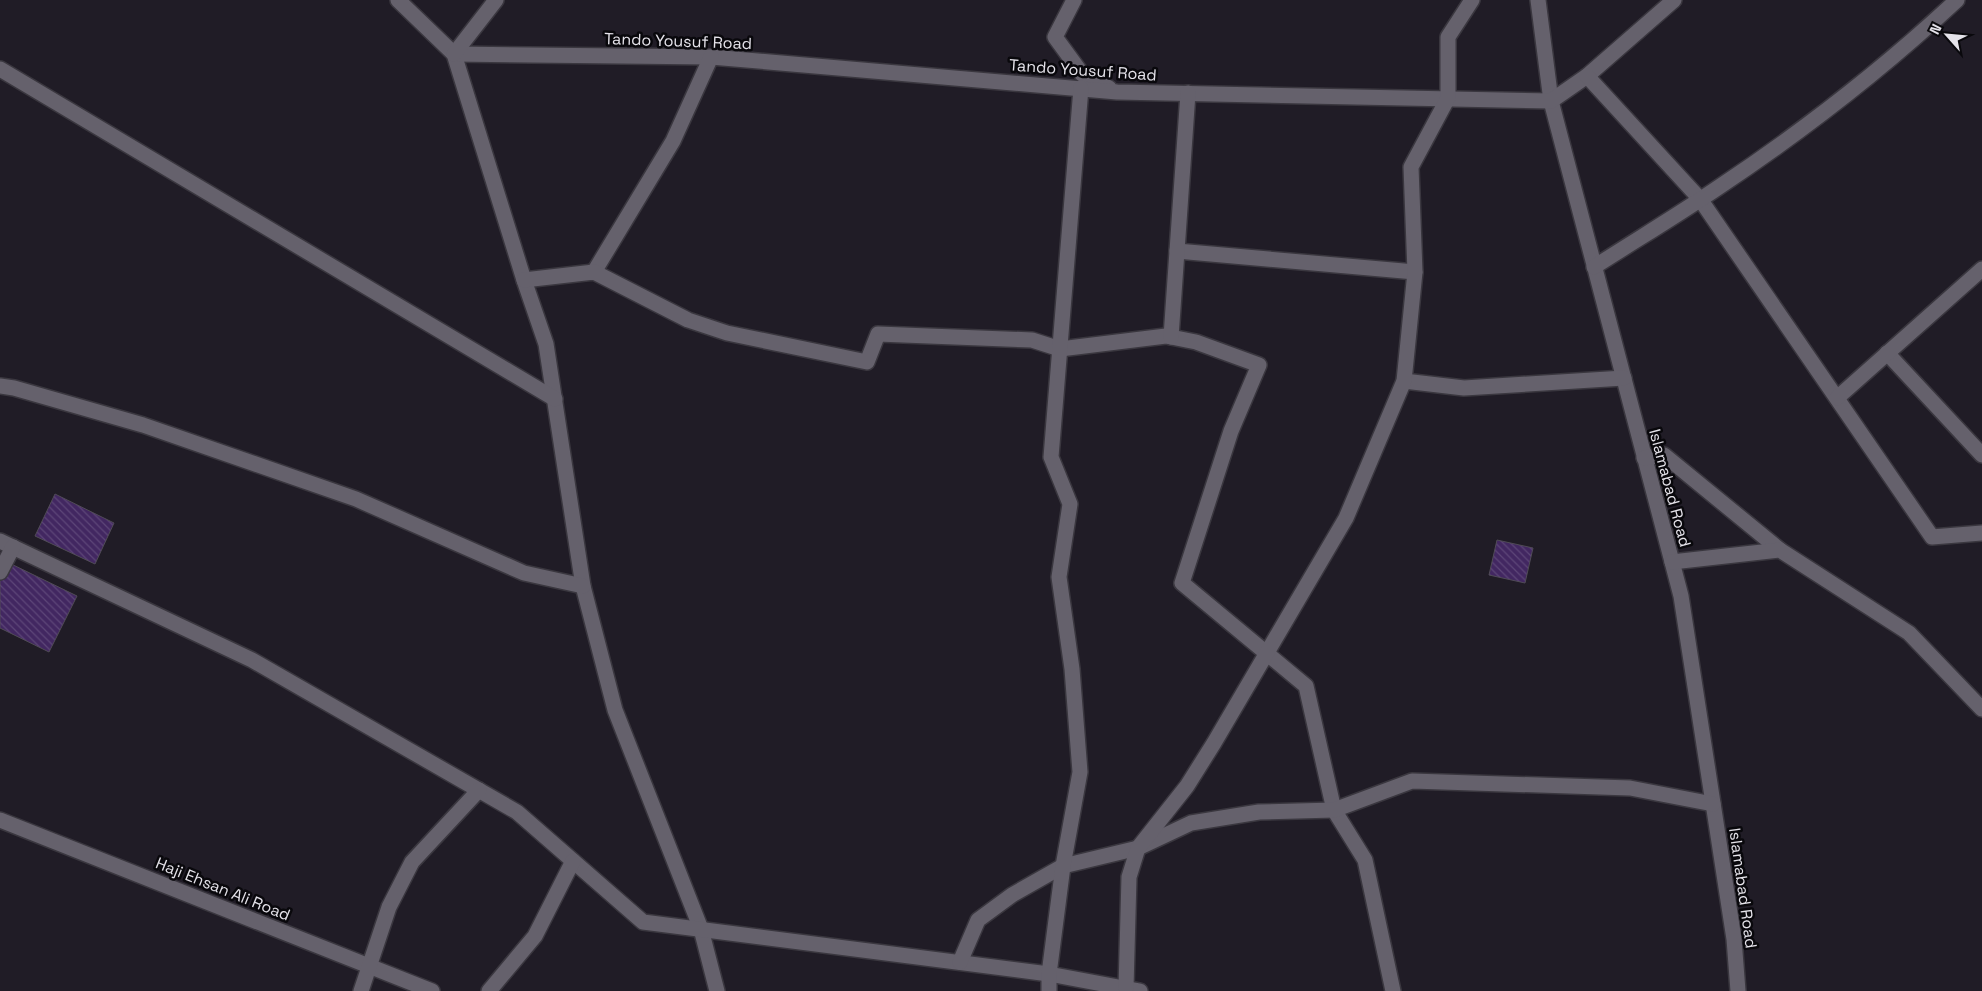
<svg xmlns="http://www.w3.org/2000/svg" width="1982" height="991" font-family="'Space Grotesk',sans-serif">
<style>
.building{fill:url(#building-back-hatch);stroke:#504b57}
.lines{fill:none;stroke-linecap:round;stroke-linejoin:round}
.minor-casing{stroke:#3a373f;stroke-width:18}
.minor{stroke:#65616c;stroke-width:15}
.labels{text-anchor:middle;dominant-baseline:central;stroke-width:5;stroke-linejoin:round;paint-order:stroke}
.street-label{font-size:16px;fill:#e5e3ea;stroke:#09080c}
</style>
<defs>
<pattern id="building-back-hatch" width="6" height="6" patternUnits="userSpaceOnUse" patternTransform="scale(1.25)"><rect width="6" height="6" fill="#422761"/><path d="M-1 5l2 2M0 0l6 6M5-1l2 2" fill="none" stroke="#5d4678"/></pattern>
</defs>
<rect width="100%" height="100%" fill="#201c26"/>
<!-- building -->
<g class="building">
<polygon points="55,494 114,523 95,564 35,536"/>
<polygon points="1497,540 1533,548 1525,583 1489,575"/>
<polygon points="3,560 77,596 49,652 0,628 0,565"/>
</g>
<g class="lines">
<defs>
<g id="minor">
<polyline points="398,0 454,54 524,280 546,344 583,586 615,710 701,929 717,991"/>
<polyline points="1074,0 1055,37 1082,74 1109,88"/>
<polyline points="1538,0 1551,101 1681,596 1734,939 1738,991"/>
<polyline points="454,54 711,57 1117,92 1551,101 1587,76 1674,0"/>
<polyline points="454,54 496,0"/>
<polyline points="0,69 555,399"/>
<polyline points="1587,76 1700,199 1932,537 1982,533"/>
<polyline points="1177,251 1415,272"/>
<path d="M 1594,267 C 1636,240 1678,215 1719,187 C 1803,131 1883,69 1957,0"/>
<polyline points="594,272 673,141 711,57"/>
<polyline points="524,280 594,272 688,320 727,333 867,362 878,334 1032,340 1060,349 1166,336 1196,342 1259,365 1231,431 1182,583 1306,686 1334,810 1365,860 1393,991"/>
<polyline points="1171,337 1188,93"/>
<polyline points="1887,353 1982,455"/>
<polyline points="1404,381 1464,388 1624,378"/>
<polyline points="0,386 14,388 143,425 356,499 524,573 583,586"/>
<polyline points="1837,398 1982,269"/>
<polyline points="1644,458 1664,455 1780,550"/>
<polyline points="0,541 252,660 517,812 643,922 1049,974 1140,991"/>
<polyline points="1672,562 1780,550 1909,633 1982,709"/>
<polyline points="0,572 13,547"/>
<polyline points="0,820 432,991"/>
<polyline points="960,962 978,920 1012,895 1063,866 1138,848 1191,823 1259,812 1334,810 1412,781 1630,788 1713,804"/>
<polyline points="1126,988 1129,877 1138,848 1187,786 1214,743 1346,518 1404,381 1415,272 1411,167 1448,98 1448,37 1472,0"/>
<polyline points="361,991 389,907 412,862 479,790"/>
<polyline points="489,991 535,936 573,861"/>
<polyline points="1049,991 1049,974 1063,866 1080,772 1072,669 1059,577 1070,504 1051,457 1081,88"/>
</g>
</defs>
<!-- minor casing -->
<use href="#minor" class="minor-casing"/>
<!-- minor -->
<use href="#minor" class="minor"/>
</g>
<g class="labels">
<!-- street labels -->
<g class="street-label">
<text transform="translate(678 41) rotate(2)">Tando Yousuf Road</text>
<text transform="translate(1083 70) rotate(4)">Tando Yousuf Road</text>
<text transform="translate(1670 488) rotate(75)">Islamabad Road</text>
<text transform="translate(1743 888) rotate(82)">Islamabad Road</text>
<text transform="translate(223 889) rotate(22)">Haji Ehsan Ali Road</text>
</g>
</g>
<!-- north arrow -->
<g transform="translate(1947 35) rotate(297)" stroke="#09080c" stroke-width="4" paint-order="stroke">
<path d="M0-4L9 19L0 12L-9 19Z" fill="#e5e3ea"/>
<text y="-8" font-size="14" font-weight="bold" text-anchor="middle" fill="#e5e3ea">N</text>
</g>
</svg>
